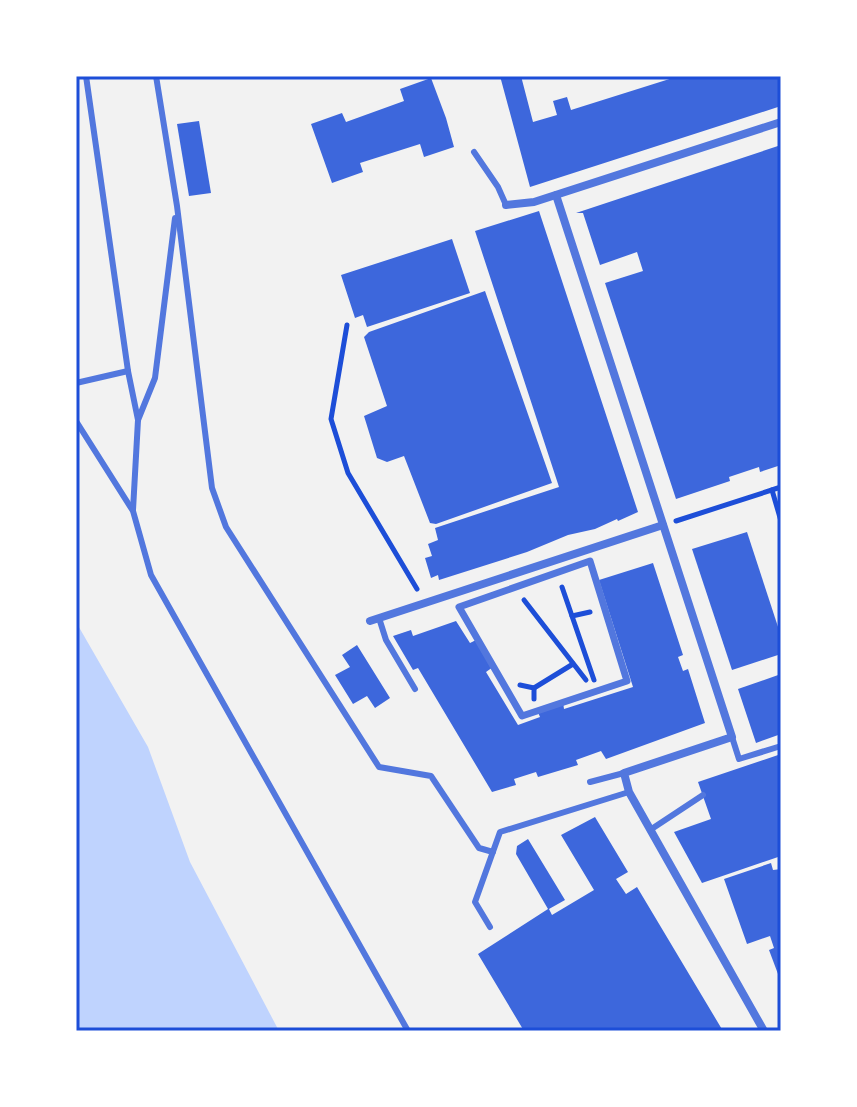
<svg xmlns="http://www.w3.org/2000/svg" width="857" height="1107" font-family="'Roboto Condensed',sans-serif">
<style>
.water{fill:#bfd3fe}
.building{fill:#3d67dc}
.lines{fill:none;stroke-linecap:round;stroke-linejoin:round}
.path{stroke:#1d4ed8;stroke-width:5}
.service{stroke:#5277de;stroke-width:6}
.pedestrian{stroke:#5277de;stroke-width:7}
.minor{stroke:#5277de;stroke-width:8}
.neatline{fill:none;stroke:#1d4ed8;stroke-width:3}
</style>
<rect width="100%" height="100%" fill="#f2f2f2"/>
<!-- water -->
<polygon class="water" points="76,622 148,747 190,862 279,1031 76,1031"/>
<!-- building -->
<g class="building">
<polygon points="500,76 521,76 533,122 557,115 553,101 567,97 571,110 679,76 781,76 781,106 530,187"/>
<polygon points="431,78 446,118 454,147 424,157 420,144 360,163 363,172 332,183 311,124 342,113 346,122 404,101 400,89"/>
<polygon points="199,121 211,193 189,196 177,124"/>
<polygon points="781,145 781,465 760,472 759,467 729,477 730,481 676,499 605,283 643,271 637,252 600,265 583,213 576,213"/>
<polygon points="539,211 638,512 618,521 617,519 595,529 568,535 527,552 439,580 438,575 431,578 425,558 432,556 428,544 438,540 435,528 559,487 475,231"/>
<polygon points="452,239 470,293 367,327 363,315 355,318 341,275"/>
<polygon points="485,291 552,483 436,524 430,523 404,456 387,462 377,458 364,416 387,406 364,337 369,332"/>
<polygon points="747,532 781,636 781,654 732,670 692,549"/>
<polygon points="653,563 683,655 678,657 683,671 688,669 705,723 606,759 601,751 576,760 578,765 538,777 536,772 514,779 516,785 492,792 418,668 413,670 393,636 411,630 413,636 456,621 470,643 476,640 493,667 486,672 518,725 540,717 537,710 563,702 564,709 633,687 599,580"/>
<polygon points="357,645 390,698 375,708 367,696 353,704 335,675 350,667 342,655"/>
<polygon points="781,674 781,734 756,743 738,689"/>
<polygon points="781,754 781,856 702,883 674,832 711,819 698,782"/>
<polygon points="595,817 628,872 616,879 626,894 637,887 723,1031 524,1031 478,954 548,909 516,854 517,846 528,839 565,900 549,909 552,915 594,890 561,835"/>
<polygon points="771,863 773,870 781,869 781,982 769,950 774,948 770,936 747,944 724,879"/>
</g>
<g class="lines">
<!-- path -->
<g class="path">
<polyline points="347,325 331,419 348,473 417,589"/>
<polyline points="772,490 781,521"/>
<polyline points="676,521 781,487"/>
<polyline points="562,587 594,680"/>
<polyline points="524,600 586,680"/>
<polyline points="572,616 590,612"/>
<polyline points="520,685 534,688 534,699"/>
<polyline points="534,688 573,664"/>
</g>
<!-- service -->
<g class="service">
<polyline points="86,76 128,371 138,420"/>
<polyline points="156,76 177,206 212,488 226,527 379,767 431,776 479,848 493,852"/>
<polyline points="474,152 498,187 506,205"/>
<polyline points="76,383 128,371"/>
<polyline points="76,421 133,511 151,575 408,1031"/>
<polyline points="133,510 138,420 155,378 175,218"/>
<polyline points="379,618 386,640 415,689"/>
<polyline points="732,737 739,759 781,746"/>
<polyline points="590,782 624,773"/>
<polyline points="650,830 703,795"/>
<polyline points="490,927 475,902 500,832 629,792"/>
</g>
<!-- pedestrian -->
<polygon class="pedestrian" points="590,561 627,681 522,716 459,607"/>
<!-- minor -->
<g class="minor">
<polyline points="556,195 732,737 624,773 629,792 764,1031"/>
<polyline points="506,205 534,202 781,122"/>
<polyline points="370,621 663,525"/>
</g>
</g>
<!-- border -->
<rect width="857" height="1107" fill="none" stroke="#ffffff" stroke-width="156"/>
<rect x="78" y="78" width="701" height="951" class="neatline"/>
</svg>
